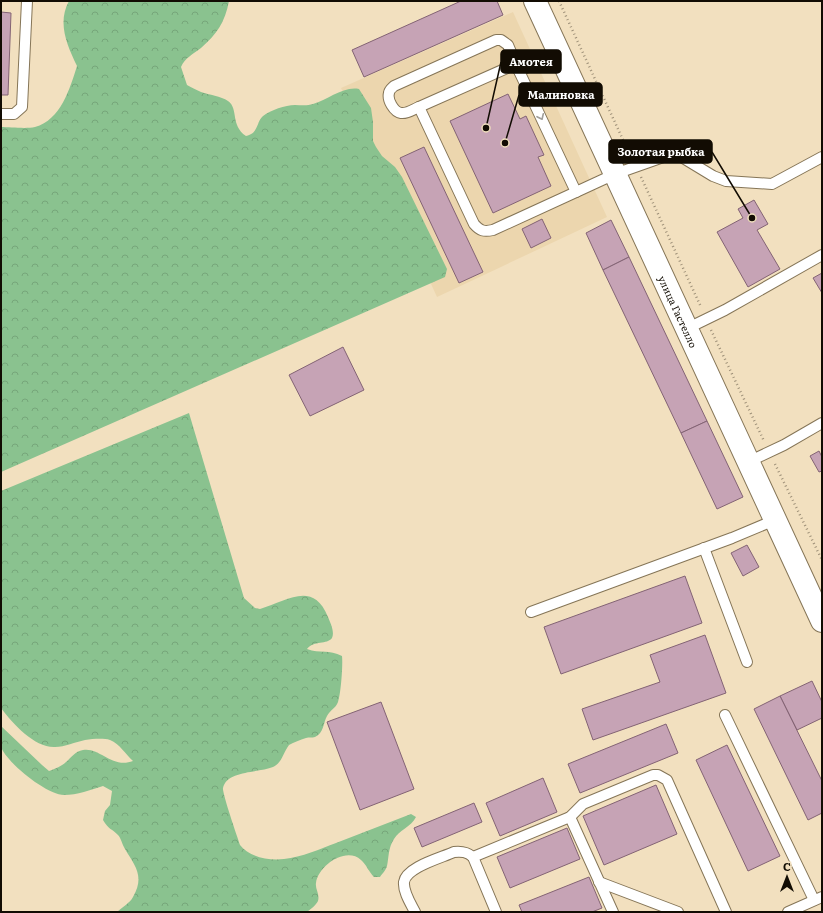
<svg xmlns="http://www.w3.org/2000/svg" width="823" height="913" font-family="Literata,serif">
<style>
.built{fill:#ecd6ae}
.forest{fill:url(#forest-crowns)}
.building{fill:#c6a3b5;stroke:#836374}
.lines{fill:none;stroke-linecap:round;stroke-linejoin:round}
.lane-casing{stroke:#857557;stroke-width:12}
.secondary-casing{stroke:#857557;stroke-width:24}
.path{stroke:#9f9179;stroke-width:2.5;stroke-dasharray:1 3;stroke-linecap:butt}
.lane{stroke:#fff;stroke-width:10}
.secondary{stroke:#fff;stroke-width:22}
.oneway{stroke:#a09e9a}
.labels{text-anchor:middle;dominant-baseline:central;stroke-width:4;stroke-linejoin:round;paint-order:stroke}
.street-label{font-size:10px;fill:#120c03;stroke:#f2e0bf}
.leader{fill:none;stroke:#120c03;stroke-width:1.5}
.callout-dot{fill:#120c03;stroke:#f2e0bf;stroke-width:1.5}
.callout{fill:#120c03;stroke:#120c03;stroke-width:1.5}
.callout-label{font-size:11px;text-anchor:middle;font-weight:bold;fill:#fff}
</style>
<defs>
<pattern id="forest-crowns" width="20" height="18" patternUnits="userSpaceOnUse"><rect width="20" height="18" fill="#8ac28f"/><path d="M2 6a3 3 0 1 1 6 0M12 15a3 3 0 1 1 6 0" fill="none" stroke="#76a67a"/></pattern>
</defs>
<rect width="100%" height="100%" fill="#f2e0bf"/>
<!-- built -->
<polygon class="built" points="513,12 607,217 437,297 341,88"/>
<!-- forest -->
<g class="forest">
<path d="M 69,1 L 229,1 C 225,22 217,34 201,48 C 193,54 185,58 181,67 L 187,85 C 191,87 196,90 201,92 C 209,95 221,96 228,101 C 239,109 230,125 246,136 C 259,133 256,122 263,116 C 271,110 285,105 295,105 C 301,105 307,106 313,104 C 328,100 343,86 359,89 L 371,108 L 373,122 L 373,141 L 376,147 L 382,156 L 395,167 L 402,177 L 447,269 L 445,277 L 1,472 L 1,127 C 10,127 26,129 35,127 C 61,120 70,88 77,66 C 67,45 57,23 69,1 Z"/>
<path d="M 189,413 L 244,598 L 255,608 L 260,609 C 287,601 313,580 328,617 C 330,622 335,632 332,638 C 327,645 314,640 307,649 C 320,654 329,649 342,656 C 343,664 341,694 338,702 C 336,708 330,710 327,716 C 323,723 324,733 315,737 C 312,738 309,737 306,738 C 300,740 294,742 289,745 C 283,753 282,763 273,767 C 259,773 227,770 223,788 C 222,793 237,836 240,845 C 249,857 269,861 284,859 C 302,857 320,849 336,843 C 361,833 386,824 411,814 L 416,817 C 411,827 399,830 394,839 C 388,848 389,857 387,866 C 386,870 382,874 380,877 L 374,877 C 369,872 366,864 361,860 C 346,846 318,866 316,883 C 315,889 320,894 318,901 C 316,905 311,909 307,912 L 117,912 C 122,907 130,903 133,897 C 145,876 135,866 125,849 C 122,844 121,838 118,835 C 111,828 109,830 103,820 L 105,811 L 110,805 L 112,791 L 103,786 C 91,790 77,795 64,795 C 47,795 7,763 1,747 C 0,742 1,732 1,726 L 42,765 L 49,771 C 55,769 62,766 66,762 C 71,758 75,751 83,750 C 100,747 112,769 133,761 C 125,754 120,744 110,740 C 103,738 93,739 85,740 C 75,742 65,747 55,747 C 35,748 13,724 1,708 L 1,491 Z"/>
</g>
<!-- building -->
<g class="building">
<polygon points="461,1 497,1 503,15 364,77 352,50"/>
<polygon points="1,12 11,13 8,95 1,95"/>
<polygon points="508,94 520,119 526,116 544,155 538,157 551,186 493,213 450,121"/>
<polygon points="424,147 483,272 459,283 400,158"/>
<polygon points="754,200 768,224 757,230 780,269 748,287 717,232 743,218 738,209"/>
<polygon points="542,219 551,238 531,248 522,229"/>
<polygon points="611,220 629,257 603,270 586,233"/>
<polygon points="629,257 707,421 681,433 603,270"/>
<polygon points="822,273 822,293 813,278"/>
<polygon points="343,347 364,390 310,416 289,375"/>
<polygon points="707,421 743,497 717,509 681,433"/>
<polygon points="819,451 822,457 822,471 819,472 810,456"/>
<polygon points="747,545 759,567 743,576 731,553"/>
<polygon points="685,576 702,623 561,674 544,627"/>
<polygon points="705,635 726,693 593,740 582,709 660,682 650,655"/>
<polygon points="812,681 822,702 822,718 797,730 780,696"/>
<polygon points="780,696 822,781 822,813 808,820 754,709"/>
<polygon points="381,702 414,789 360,810 327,722"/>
<polygon points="666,724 678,753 580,793 568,764"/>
<polygon points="727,745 780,856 748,871 696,760"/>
<polygon points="543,778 557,812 500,836 486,803"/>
<polygon points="656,785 677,834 604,865 583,816"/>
<polygon points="474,803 482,822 422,847 414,828"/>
<polygon points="567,828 580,859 510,888 497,857"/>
<polygon points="589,877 602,908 592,912 522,912 519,905"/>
</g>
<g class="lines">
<defs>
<g id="lane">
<polyline points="559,53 519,71 576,192 615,174 666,156 680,156 713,176 726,181 772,184 822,157"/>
<path d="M 519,71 L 516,64 L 419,107 L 474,224 C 480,231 484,232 493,230 L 576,192"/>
<path d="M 419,107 C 414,109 407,114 401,113 C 394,112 387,100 389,93 C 389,90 392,88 394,86 L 496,40 L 501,40 L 508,45 L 516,64"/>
<polyline points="1,114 14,114 22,107 27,1"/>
<polyline points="686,329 725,310 822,255"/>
<polyline points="748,462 784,445 822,423"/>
<polyline points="704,548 747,662"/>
<polyline points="531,612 732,538 775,520"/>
<polyline points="725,715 814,900"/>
<polyline points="570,817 613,912"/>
<polyline points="599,882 678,912"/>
<path d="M 415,912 C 411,904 403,892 404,882 C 406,867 441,858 454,852 C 462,851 467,852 473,857"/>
<polyline points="496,912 473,857 570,817 583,804 653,775 658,775 667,780 726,912"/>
<polyline points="788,912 822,897"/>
</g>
<g id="secondary">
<path id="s1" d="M 535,1 L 822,621"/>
</g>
</defs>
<!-- lane casing -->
<use href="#lane" class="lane-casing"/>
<!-- secondary casing -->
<use href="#secondary" class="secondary-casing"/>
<!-- path -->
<g class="path">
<polyline points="559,1 630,155"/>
<polyline points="641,177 701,307"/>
<polyline points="711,330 764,441"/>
<polyline points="775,464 822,560"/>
</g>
<!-- lane -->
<use href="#lane" class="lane"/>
<!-- secondary -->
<use href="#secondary" class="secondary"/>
</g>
<!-- one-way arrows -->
<defs><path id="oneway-chevron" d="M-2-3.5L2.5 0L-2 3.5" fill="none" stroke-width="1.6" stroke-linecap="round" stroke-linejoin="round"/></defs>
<use class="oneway" href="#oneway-chevron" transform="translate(541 117) rotate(65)"/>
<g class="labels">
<!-- street labels -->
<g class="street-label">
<text stroke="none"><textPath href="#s1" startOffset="342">улица Гастелло</textPath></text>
</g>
</g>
<!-- callouts -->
<path class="leader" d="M486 128L501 62M505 143L519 95M752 218L712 152"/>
<g class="callout-dot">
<circle cx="486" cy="128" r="4"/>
<circle cx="505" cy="143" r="4"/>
<circle cx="752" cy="218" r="4"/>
</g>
<g class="callout">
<rect x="501" y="50" width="60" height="23" rx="4"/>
<rect x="519" y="83" width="83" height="23" rx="4"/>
<rect x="609" y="140" width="103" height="23" rx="4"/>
</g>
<g class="callout-label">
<text x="531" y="66">Амотея</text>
<text x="561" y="99">Малиновка</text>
<text x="661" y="156">Золотая рыбка</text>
</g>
<!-- border -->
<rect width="823" height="913" fill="none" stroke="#120c03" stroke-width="4"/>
<!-- north arrow -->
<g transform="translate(787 877)" stroke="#f2e0bf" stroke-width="3" paint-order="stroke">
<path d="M0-3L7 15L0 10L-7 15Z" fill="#120c03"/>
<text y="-6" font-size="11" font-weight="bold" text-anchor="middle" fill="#120c03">С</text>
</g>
</svg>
